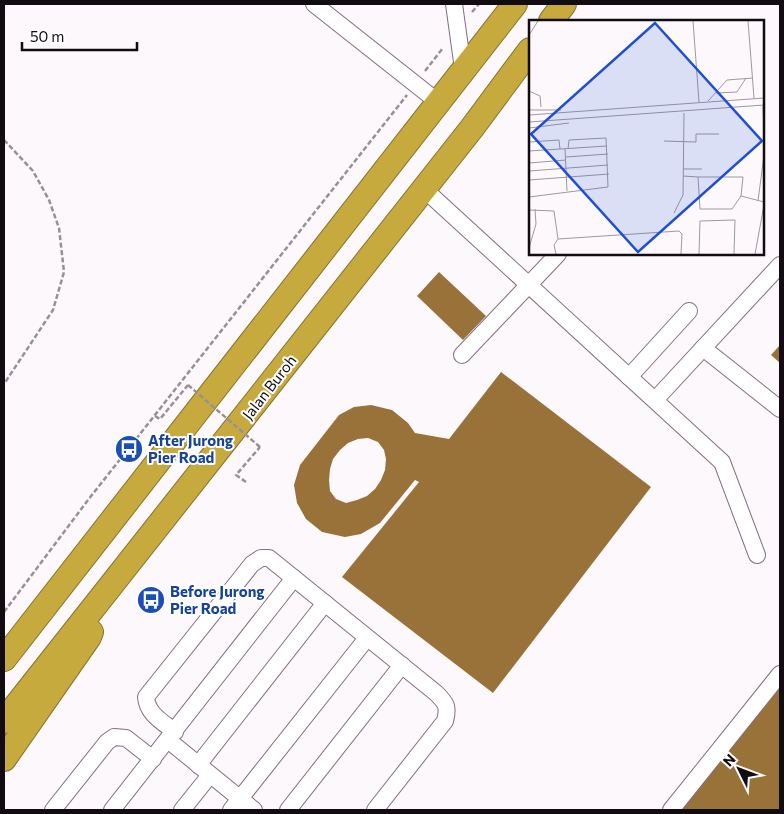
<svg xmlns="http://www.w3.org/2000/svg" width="784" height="814" font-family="Commissioner,sans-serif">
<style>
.building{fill:#99723a;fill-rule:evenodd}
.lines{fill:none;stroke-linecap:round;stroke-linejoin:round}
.minor-casing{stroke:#836e81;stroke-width:18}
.highway-casing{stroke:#87722e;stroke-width:26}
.path{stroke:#979096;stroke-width:2.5;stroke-dasharray:5 2.5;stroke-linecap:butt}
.minor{stroke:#fff;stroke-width:16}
.highway{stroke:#c6aa3d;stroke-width:24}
.path-bridge{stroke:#979096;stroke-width:2.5;stroke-dasharray:5 2.5;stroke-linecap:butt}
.labels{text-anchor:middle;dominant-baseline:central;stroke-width:4;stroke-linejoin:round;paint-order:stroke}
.street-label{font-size:15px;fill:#130b12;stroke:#fff}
.transit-label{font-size:15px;font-weight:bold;fill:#164399;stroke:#fff;text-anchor:start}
.inset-road{fill:none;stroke:#9f999e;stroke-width:1}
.view{fill:#1d4ed8;fill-opacity:0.15;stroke:#1d4ed8;stroke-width:2.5}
.inset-edge{fill:none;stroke:#130b12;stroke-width:2.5}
</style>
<rect width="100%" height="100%" fill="#fdf8fc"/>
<!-- building -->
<g class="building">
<polygon points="439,272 486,316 463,340 417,296"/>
<polygon points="780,345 780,363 771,355"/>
<path d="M 501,372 L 651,487 L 493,693 L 342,577 L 419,482 L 415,480 L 380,523 L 361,534 L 345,537 L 322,532 L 306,519 L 297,503 L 294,485 L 300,465 L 339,415 L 354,407 L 371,405 L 392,410 L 408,423 L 415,433 L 449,439 ZM 368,438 L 378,442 L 384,450 L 386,459 L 385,470 L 381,480 L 375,489 L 367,496 L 357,500 L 346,503 L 336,499 L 330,491 L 329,480 L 330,469 L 333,459 L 340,450 L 348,443 L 358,439 Z"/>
<polygon points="780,682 780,810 681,810"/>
</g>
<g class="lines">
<defs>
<g id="minor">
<polyline points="314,4 438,102"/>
<polyline points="454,4 463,69"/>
<polyline points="424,189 722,462 757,555"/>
<polyline points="703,348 780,409"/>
<polyline points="462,355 558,254"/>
<polyline points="629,377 689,311"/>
<polyline points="655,400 780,265"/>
<path d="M 175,732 C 163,722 147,714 146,697 L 252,564 L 261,558 L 269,558 L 436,693 C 446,703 449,706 445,721 L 375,810"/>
<polyline points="168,740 254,810"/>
<polyline points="198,765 325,603"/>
<polyline points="53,810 107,742 114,737 126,738 153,759"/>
<polyline points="112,810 294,578"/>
<polyline points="182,810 210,775"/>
<polyline points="231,810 367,638"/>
<polyline points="288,810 402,665"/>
<polyline points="671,810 780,674"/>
</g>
<g id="highway">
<polyline points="551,21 564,4"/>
<polyline points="4,659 515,4"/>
<polyline points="4,721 472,128 530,50"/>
<polyline points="4,759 89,637 91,632"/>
</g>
</defs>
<!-- minor casing -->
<use href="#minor" class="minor-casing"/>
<!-- highway casing -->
<use href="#highway" class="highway-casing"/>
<!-- path -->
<g class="path">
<polyline points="472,12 479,4"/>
<polyline points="425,71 443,48"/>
<polyline points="4,140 33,171 49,200 59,228 64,272 53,310 4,384"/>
<polyline points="155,416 160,419 188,385"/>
<polyline points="246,482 236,475 260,447"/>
<polyline points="4,612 88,500 407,95"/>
</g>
<!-- minor -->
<use href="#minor" class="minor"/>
<!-- highway -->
<use href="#highway" class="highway"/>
<!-- path-bridge -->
<polyline class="path-bridge" points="188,385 260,447"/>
</g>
<!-- icons -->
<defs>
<symbol id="bus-disc" viewBox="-11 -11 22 22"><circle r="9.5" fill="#1a4fb4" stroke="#fff"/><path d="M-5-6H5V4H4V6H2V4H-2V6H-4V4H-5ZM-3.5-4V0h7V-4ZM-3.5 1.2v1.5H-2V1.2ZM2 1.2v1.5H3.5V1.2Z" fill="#fff"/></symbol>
</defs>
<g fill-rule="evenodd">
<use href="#bus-disc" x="113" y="433" width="32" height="32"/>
<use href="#bus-disc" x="135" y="584" width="32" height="32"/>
</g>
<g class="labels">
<!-- street labels -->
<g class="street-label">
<text transform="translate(269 387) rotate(-52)">Jalan Buroh</text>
</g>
<!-- transit labels -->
<g class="transit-label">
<text x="148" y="440">After Jurong<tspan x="148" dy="17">Pier Road</tspan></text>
<text x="170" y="591">Before Jurong<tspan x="170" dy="17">Pier Road</tspan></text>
</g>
</g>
<!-- overview -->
<g transform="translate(529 20)">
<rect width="235" height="235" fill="#fdf8fc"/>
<path class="inset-road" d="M 164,1 L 170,82M 219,1 L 225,78M 0,15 L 9,1M 0,71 L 11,76 L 12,87M 187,73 L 208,72 L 217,58M 179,81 L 198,60 L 224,58M 234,86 L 235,116M 0,90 L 32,90M 0,95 L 235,78M 0,102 L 235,85M 0,108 L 40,103M 135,121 L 167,122 L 167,114 L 190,114M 0,122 L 30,120 L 31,129M 36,129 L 38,171M 0,131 L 78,126M 37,137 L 79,134M 0,143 L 37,140M 154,149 L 173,149M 0,151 L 79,145M 154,156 L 169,157 L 214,157 L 212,176 L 203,189 L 171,189 L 169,157M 0,160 L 80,154M 212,176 L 235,182M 0,177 L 79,167 L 77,118 L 40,120 L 39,129M 229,181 L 235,135M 0,190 L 25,191 L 29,219 L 25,225 L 27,234M 145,193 L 154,175 L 155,93M 29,219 L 150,211 L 153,214 L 152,234M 0,228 L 7,204 L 6,189M 170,234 L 171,201 L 206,200 L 205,234M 226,234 L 235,185"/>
<path class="view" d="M 126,3 L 233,121 L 109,232 L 2,114 Z"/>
<rect width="235" height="235" class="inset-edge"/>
</g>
<!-- border -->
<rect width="784" height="814" fill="none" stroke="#130b12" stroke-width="10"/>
<!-- north arrow -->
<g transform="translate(739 769) rotate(312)" stroke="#ffffff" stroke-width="4" paint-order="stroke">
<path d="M0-4L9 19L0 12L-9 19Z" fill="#130b12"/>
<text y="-8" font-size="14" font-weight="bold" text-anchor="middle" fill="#130b12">N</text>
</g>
<!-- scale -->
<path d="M22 42v8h115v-8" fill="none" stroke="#130b12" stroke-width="2.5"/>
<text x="30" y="42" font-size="15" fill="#130b12" stroke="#ffffff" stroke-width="4" paint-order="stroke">50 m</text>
</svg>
